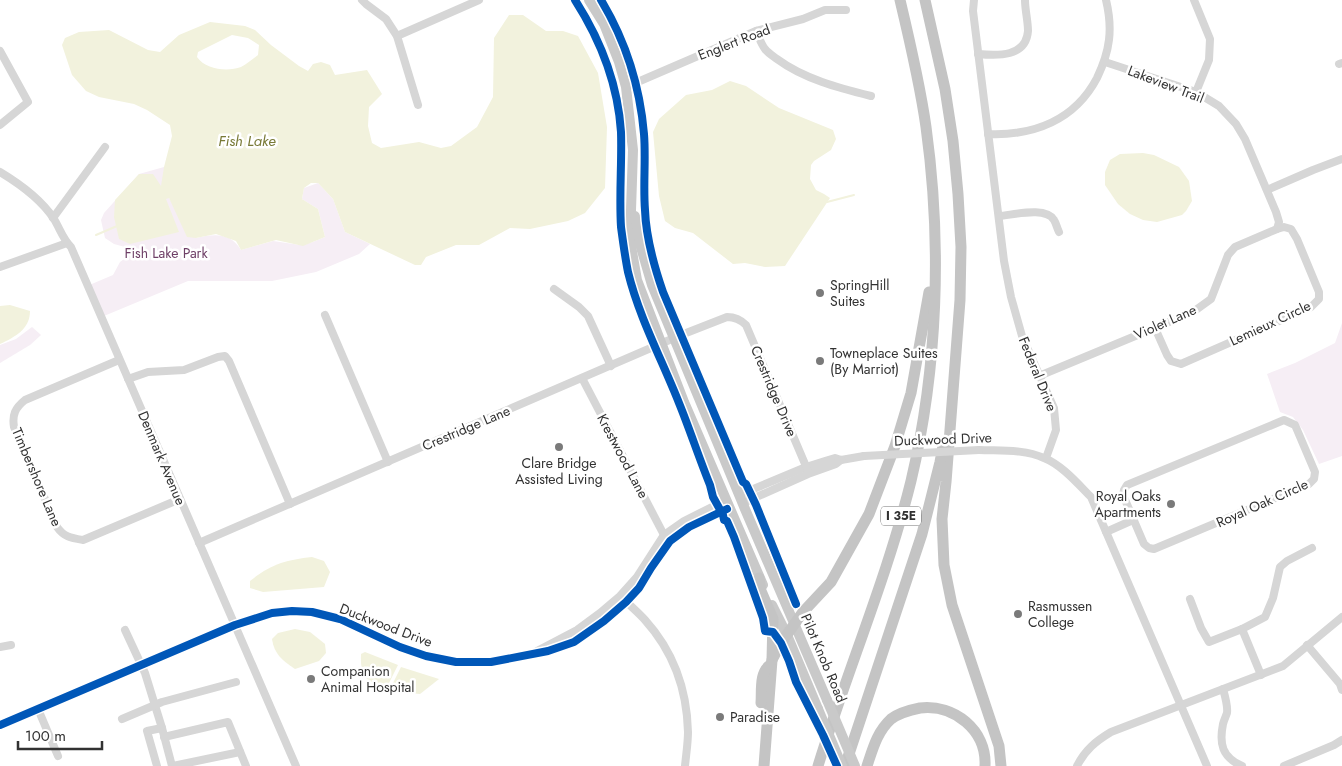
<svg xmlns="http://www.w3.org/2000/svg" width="1342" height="766" font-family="Jost,sans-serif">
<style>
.green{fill:#f6eef5}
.water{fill:#f2f2dd;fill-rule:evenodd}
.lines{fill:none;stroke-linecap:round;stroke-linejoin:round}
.stream{stroke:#f2f2dd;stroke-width:2}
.minor{stroke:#d6d6d6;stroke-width:8}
.major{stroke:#c9c9c9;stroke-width:10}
.highway{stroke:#c4c4c4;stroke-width:11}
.minor-bridge{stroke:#d6d6d6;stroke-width:8}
.major-bridge{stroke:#c9c9c9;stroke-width:10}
.cycleway-casing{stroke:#fff;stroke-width:11}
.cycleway{stroke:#0057b8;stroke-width:8}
.poi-dot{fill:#7a7a7a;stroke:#fff;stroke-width:2}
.labels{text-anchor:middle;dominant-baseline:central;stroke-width:5;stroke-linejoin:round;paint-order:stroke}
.shield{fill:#fff;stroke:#707070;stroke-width:1}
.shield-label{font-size:12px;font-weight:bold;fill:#323232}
.street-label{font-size:14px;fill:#323232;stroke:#fff}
.park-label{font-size:14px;fill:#6e3f66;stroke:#fff}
.poi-label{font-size:14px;fill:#323232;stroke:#fff;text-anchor:start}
.water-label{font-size:15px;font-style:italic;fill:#797a37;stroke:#fff}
</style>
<rect width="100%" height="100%" fill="#fff"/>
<!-- green -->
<g class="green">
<path d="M 164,167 L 169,198 L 196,238 C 214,234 230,232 241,250 L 273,241 L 300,245 L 313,242 L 325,237 L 318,209 L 302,199 L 304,188 L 318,183 L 333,199 L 345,232 L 370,244 L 359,254 L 316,272 L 272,281 L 188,281 L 104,316 L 87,286 L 113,275 L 120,262 L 132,253 L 125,247 L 114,244 L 105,238 L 101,220 L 104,213 L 139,174 Z"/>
<polygon points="1342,323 1342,456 1319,464 1303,430 1293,417 1280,412 1267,374 1295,363 1335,343"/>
<polygon points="32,327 41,335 30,345 0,363 0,345 16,339"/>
</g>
<!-- water -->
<g class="water">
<path d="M 509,15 L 523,15 L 546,31 L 563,31 L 578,36 L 598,73 L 607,127 L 605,188 L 585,213 L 568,221 L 530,229 L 510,228 L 479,245 L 456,245 L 426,257 L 421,265 L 415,265 L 345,232 L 333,199 L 318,183 L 311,183 L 304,188 L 302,199 L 318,209 L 325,237 L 303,246 L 276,240 L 241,250 L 236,241 L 216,234 L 196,238 L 187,237 L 169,198 L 166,199 L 179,232 L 130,244 L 119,239 L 114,217 L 115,200 L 139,174 L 153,174 L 161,186 L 164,167 L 172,136 L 170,125 L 147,110 L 134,104 L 99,97 L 86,91 L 72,75 L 62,45 L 65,38 L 79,32 L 109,30 L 148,50 L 160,52 L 179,35 L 210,22 L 245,26 L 255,30 L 271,45 L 299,66 L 308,71 L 313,64 L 321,62 L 330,65 L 335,75 L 367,70 L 382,94 L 369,107 L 368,126 L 372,143 L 381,148 L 419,142 L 441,148 L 451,146 L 477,127 L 493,97 L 494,38 ZM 232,35 L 248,38 L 259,45 L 258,55 C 253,59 247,64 241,67 C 228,72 206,70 197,57 L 198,52 Z"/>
<polygon points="730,81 746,86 779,108 833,130 836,139 831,150 814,161 811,165 810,179 816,190 824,194 830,198 785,266 765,267 745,263 733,264 693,233 675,228 665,221 659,196 653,132 659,119 686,95 712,90"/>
<polygon points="1143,153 1154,155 1179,167 1189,181 1192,201 1186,211 1182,215 1157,222 1143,220 1130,214 1118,204 1105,185 1105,172 1110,160 1120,154"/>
<path d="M 10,305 L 30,311 C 30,329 15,337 0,344 L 0,306 Z"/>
<path d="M 312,557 L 324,561 L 330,572 L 324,587 L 263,592 L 250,588 L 250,581 C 271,564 286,560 312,557 Z"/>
<path d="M 295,629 L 310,632 L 325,644 L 326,653 L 319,661 L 295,669 C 283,661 274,654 272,639 L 278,633 Z"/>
<path d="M 365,652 L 398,665 L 388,685 C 366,685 360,676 361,654 Z"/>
<polygon points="401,667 439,679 420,694 396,692 391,687"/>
</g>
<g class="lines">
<!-- stream -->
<g class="stream">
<polyline points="827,202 854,195"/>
<polyline points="96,235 117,226"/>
</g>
<!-- minor -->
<g class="minor">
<polyline points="362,0 366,4 386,19 397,36 418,105"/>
<polyline points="974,0 973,11 1004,261 1011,297 1022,336 1054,408 1056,430 1046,458"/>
<polyline points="1194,0 1210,39 1209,60 1196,92"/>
<path d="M 756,31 C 759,37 761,44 765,49 C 768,53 773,56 777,59 C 804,79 839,88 871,96"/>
<polyline points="397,36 479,0"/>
<path d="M 978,54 C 998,56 1026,57 1028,31 C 1028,21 1025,10 1025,0"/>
<polyline points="1339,64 1342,63"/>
<polyline points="626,87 756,31 803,19 825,10 846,10"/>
<polyline points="0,125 28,102 0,51"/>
<path d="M 988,134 C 1034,136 1075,120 1097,78 C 1110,51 1113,29 1106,0"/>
<path d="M 0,172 C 20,184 41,199 54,219 C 60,229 63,239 71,247 L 296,766"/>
<polyline points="1267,190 1313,170 1342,159"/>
<path d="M 999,216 C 1013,215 1046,206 1054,220 C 1056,223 1057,228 1059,232"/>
<polyline points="53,218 105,147"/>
<polyline points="0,267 67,243"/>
<polyline points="554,289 579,307 588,316 611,366"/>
<polyline points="325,315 388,462"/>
<polyline points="1155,328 1167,355 1171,361 1181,364 1311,307 1319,299 1319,292 1297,239 1291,229 1284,227 1277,229"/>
<path d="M 119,360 L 25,400 C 15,408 12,415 14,427 L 57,527 C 64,537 71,538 83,540 L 180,499"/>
<polyline points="1039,376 1193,312 1211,299 1228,255 1235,247 1277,229 1279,222 1276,212 1245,139 1236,124 1219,106 1196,92 1105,62"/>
<polyline points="582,378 664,535"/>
<polyline points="128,379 148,372 184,370 218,357 225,356 229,361 290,504"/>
<polygon points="1284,420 1295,425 1315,472 1314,479 1309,484 1154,549 1149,548 1144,544 1123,495 1124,490 1127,485"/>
<path d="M 979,450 C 1001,451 1024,449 1044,458 C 1062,465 1078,484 1091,497 L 1207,766"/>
<polyline points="739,495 806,467 825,461 835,458 841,460 864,456"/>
<polyline points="743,503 808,474 836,464 841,460"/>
<polyline points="1106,532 1133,520"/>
<path d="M 199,543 L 681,335 L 727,317 C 735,317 740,319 746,325 L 808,471"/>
<path d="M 623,598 C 630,606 638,612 645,620 C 673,651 687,690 688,732 C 688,743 686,755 685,766"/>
<polyline points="1190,599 1201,628 1209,642 1242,629 1265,617 1273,598 1280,567 1287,561 1312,548"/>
<polyline points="1242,629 1261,675"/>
<polyline points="125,630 145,673 162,728 172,766"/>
<polyline points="1307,645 1340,684 1342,690"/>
<polyline points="0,647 11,645"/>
<polyline points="537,651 577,630 600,613 620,596 637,577 664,535 684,521 726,500"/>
<path d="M 1223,689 C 1225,696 1228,706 1227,713 C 1226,716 1224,720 1223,724 C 1219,744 1222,757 1242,766"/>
<polyline points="38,709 58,756"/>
<polyline points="122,719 162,702 236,682"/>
<polyline points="0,725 235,625 272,613 292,611 312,612 340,619 400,647 426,656 456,662 491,662 548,651 574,642 604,621 626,602 639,588 651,568 670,541 689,527 729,508"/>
<polyline points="164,737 228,722 246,766"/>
<polyline points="157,766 147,731 162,728"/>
<polyline points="173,766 240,752"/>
<path d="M 1077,766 C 1085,750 1096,741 1111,732 L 1283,666 L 1342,617"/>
<polyline points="1284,766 1334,745 1342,740"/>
</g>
<!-- major -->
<g class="major">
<polyline points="589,0 604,24 619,62 626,87 633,150 630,240 637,280 684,402 763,585"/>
<polyline points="635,216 640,244 652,285 745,509 827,700"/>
<polyline points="772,605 787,635 818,709"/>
</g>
<!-- highway -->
<g class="highway">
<polyline points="925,0 945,89 953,141 958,194 961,247 960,300 946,482 942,519 944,565 952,605 999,746 1001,766"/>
<polyline points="759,578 761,591 773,619 772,660 764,766"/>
<polyline points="772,660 781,643 803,612 831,582 869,514 895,446 911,393 929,292"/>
<path d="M 761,703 C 762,691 759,673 770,665"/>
<path d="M 818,766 C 847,671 887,578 911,481 C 938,367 942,243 926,127 C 920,84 910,42 900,0"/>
<polyline points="845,766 922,534 940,462 943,446"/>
<path d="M 867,766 C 873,748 877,732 891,719 C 899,713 910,710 920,708 C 954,704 987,730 985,766"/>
</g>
<!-- minor-bridge -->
<polyline class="minor-bridge" points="864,456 979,450"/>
<!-- major-bridge -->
<g class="major-bridge">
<polyline points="827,700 855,766"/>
<polyline points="818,709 842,766"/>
</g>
<defs>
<g id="cycleway">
<path d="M 575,0 C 600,39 618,85 621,132 C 622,163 619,195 621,227 C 623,242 625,257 628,272 C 639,317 662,360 679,403 C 690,430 699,458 710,485 L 713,497 L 723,515 L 724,520 L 727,521 L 734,537 L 763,618 L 765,631 L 773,632 L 781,643 L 789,661 L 796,682 L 823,735 L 837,766"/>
<path d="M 601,0 C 625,40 640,87 644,134 C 646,159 643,185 645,210 C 646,239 654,266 663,292 L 743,482 L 746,484 L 756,505 L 796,604"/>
<polyline points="0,725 235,625 272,613 292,611 312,612 340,619 400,647 426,656 456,662 491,662 548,651 574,642 604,621 626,602 639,588 651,568 670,541 689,527 727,509"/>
</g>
</defs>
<!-- cycleway casing -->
<use href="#cycleway" class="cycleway-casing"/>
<!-- cycleway -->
<use href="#cycleway" class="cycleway"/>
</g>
<!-- markers -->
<g class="poi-dot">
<circle cx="820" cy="293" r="5"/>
<circle cx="820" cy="361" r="5"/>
<circle cx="559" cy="447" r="5"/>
<circle cx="1171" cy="504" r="5"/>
<circle cx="1018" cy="614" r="5"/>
<circle cx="311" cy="679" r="5"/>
<circle cx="720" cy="717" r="5"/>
</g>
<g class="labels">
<!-- shield labels -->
<rect class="shield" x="881" y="506.5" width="40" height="19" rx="4"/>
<g class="shield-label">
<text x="901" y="516">I 35E</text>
</g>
<!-- street labels -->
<g class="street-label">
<text transform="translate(734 42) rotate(-21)">Englert Road</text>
<text transform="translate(1166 84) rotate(21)">Lakeview Trail</text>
<text transform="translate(1165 322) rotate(-24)">Violet Lane</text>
<text transform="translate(1270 323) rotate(-25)">Lemieux Circle</text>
<text transform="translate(1038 374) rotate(68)">Federal Drive</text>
<text transform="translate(774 391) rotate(67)">Crestridge Drive</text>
<text transform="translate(466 428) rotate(-23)">Crestridge Lane</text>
<text transform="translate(943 439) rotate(-2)">Duckwood Drive</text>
<text transform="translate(623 456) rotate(62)">Krestwood Lane</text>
<text transform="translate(162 458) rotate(67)">Denmark Avenue</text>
<text transform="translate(37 477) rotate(67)">Timbershore Lane</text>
<text transform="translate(1262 503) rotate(-24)">Royal Oak Circle</text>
<text transform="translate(386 625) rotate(21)">Duckwood Drive</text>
<text transform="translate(824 658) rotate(67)">Pilot Knob Road</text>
</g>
<!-- park labels -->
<g class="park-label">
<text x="166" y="253">Fish Lake Park</text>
</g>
<!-- poi labels -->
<g class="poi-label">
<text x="830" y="285">SpringHill<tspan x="830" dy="16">Suites</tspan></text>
<text x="830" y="353">Towneplace Suites<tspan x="830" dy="16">(By Marriot)</tspan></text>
<text x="559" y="463" text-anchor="middle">Clare Bridge<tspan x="559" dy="16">Assisted Living</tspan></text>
<text x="1161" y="496" text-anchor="end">Royal Oaks<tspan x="1161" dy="16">Apartments</tspan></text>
<text x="1028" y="606">Rasmussen<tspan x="1028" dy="16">College</tspan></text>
<text x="321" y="671">Companion<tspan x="321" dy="16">Animal Hospital</tspan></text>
<text x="730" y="717">Paradise</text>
</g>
<!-- water labels -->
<g class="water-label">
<text x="247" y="141">Fish Lake</text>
</g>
</g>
<!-- scale -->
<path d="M18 741v8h84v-8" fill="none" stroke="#323232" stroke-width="2.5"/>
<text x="25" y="741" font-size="15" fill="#323232" stroke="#ffffff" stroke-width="4" paint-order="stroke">100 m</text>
</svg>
